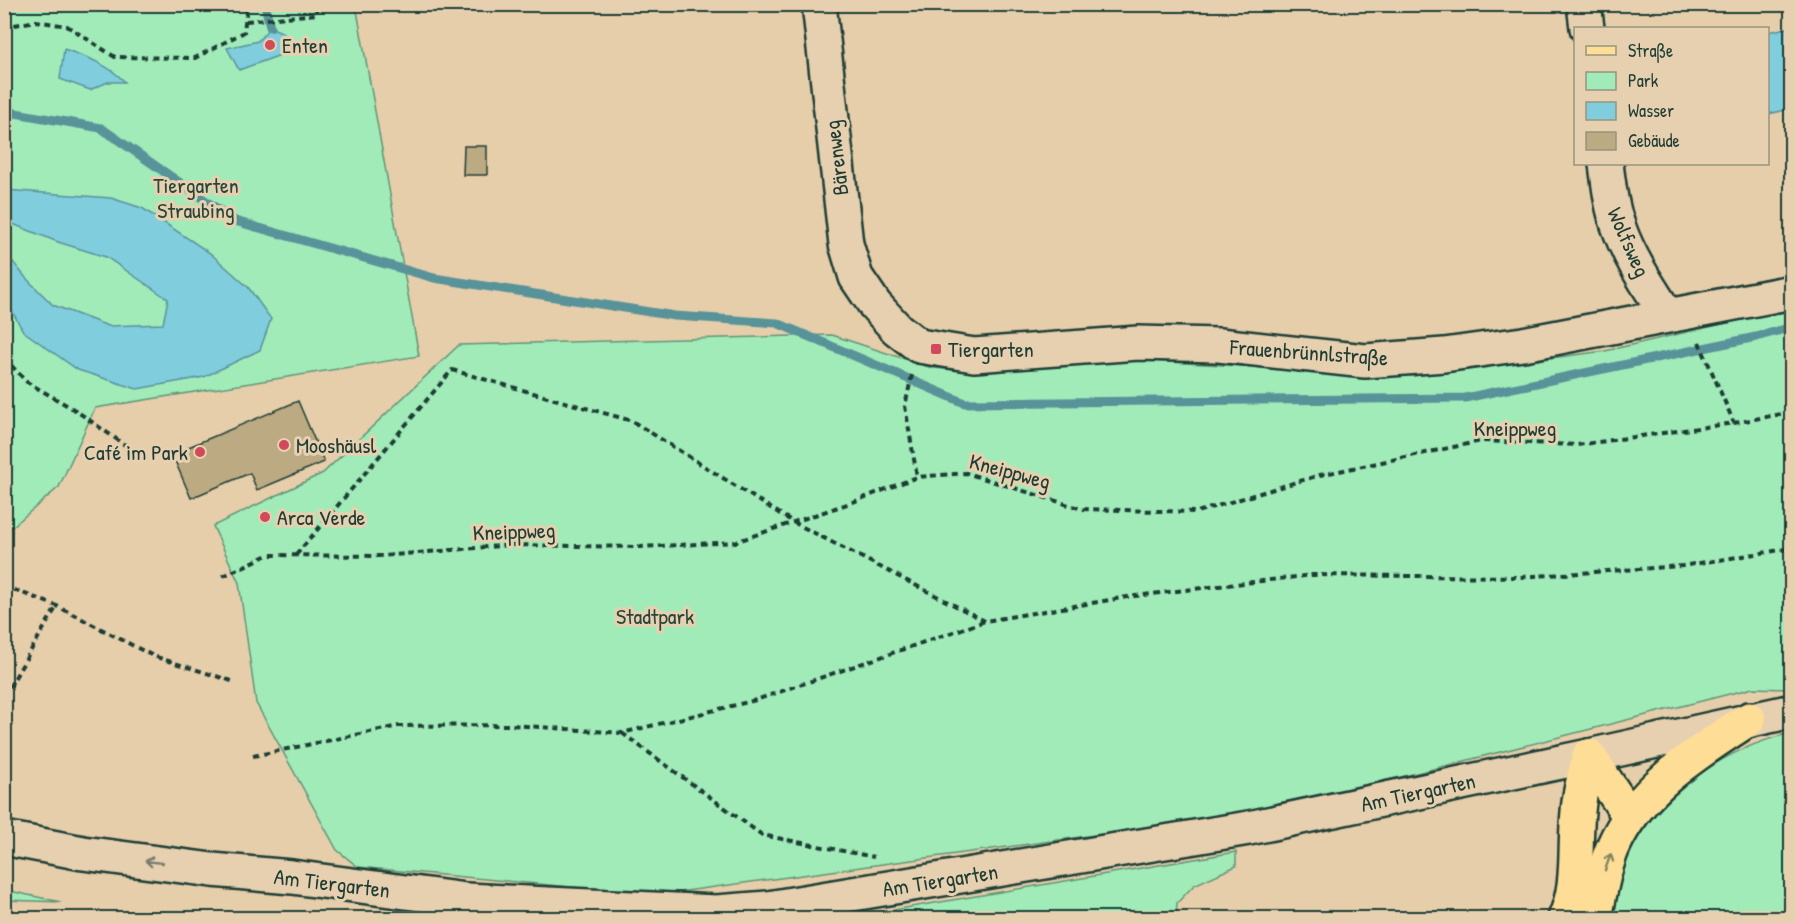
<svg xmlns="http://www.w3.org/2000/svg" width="1796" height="923" font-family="'Patrick Hand',sans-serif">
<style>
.green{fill:#a1ebb9;stroke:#609476;stroke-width:1.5}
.water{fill:#7fcddd;stroke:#599399;stroke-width:1.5}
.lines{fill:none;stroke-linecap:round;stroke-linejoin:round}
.stream{stroke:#599399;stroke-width:9}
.building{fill:#bbaa82;stroke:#1f3d34;stroke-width:1.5}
.minor-casing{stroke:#1f3d34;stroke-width:38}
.major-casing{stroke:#1f3d34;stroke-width:38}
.path{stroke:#1f3d34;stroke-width:4;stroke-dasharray:6 4.5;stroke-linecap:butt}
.minor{stroke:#e7d0b0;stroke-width:33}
.major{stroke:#fede96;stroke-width:33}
.oneway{stroke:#797f6c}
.oneway2{stroke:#838560}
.poi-dot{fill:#d1495b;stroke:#e7d0b0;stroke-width:2}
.labels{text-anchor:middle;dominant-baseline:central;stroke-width:6;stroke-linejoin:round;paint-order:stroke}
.poi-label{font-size:22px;fill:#1f3d34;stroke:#e7d0b0;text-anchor:start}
.street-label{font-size:22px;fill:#1f3d34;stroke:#e7d0b0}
.park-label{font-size:22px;fill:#26463b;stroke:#e7d0b0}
</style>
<rect width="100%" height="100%" fill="#e6ceab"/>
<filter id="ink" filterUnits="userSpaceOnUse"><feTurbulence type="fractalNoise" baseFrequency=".0167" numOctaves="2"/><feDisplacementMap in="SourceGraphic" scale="12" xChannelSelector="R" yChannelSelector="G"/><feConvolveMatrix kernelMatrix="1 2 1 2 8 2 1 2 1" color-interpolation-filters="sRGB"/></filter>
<g filter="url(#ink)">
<!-- green -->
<g class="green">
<polygon points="5,5 356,5 419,356 95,408 59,487 5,533"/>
<polygon points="1791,308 1791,689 1753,688 1401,777 1218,818 657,895 358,867 337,850 256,703 239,583 213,526 323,473 459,345 832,335 932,368 986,372 1134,360 1412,376 1605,351"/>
<path d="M 1791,733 L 1791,918 L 1611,918 C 1615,901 1616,880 1623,865 C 1655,796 1719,750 1791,733 Z"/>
<polygon points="1236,852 1236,866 1194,885 1177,903 1176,918 846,918"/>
<polygon points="5,890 61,902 5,900"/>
</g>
<!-- water -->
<g class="water">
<polygon points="270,27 284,33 286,53 239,70 227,48 258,41"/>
<polygon points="1791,27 1791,109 1768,114 1768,32"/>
<path d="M 64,49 C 87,57 109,65 125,82 L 108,82 L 90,90 L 60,79 Z"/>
<polygon points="5,190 111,198 142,208 210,253 248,287 271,319 260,350 204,377 137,389 78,370 23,331 5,298 5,252 26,278 53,305 108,326 163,324 168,299 106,257 58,242 5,221"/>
</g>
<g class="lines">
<!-- stream -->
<g class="stream">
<polyline points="265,4 270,27"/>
<polyline points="4,111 101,128 235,221 434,278 675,316 777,323 965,403 1465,398 1756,337 1792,327"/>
</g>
</g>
<!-- building -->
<g class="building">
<polygon points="464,146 487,146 487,175 463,175"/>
<polygon points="298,401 324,462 257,490 250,473 191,498 172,454"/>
</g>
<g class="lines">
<defs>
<g id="minor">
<polyline points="819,4 846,244 856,277 875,305 897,329 919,346 974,355 1138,343 1219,345 1365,361 1444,355 1523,344 1792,292"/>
<polyline points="1584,4 1587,28"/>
<path d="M 1606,164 C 1609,186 1611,207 1619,228 C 1630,259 1649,287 1667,315"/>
<polyline points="4,838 83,853 212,870 292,877 466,900 716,912 768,908 1249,828 1589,756 1792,711"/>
</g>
<g id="major">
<polyline points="1589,756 1630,817"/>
<path d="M 1565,918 C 1580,885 1574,848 1578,812 C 1579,793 1585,774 1589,756"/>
<path d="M 1595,918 C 1600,894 1603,870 1613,847 C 1638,789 1698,752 1749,719"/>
</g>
</defs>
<!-- minor casing -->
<use href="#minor" class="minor-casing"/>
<!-- major casing -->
<use href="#major" class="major-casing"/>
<!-- path -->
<g class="path">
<polyline points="4,11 12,4"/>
<polyline points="246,21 317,14 315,4"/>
<polyline points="4,27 36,21 67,26 115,57 195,58 244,32 247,4"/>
<polyline points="1699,342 1734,423"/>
<polyline points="4,358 27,382 75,410 132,450"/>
<polyline points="912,375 905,406 917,477"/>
<polyline points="296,555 452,370 632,421 793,522 985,621"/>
<polyline points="223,576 268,555 382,556 511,545 641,547 735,542 853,502 917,477 966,473 1082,509 1197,512 1320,475 1482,441 1577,445 1734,423 1792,412"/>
<polyline points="4,586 57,606 153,656 235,682"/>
<polyline points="4,696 57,606"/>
<polyline points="622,733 762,835 874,857"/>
<polyline points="253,756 399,726 511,725 622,733 756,700 985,621 1127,597 1312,575 1520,577 1682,566 1792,548"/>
</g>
<!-- minor -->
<use href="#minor" class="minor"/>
<!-- major -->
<use href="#major" class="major"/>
</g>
<!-- one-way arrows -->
<defs><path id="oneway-shaft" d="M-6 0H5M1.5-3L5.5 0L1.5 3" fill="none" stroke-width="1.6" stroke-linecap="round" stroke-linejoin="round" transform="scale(1.5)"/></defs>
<use class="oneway" href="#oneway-shaft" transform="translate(154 862) rotate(-173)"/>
<use class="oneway2" href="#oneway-shaft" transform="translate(1608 862) rotate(-70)"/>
</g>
<!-- markers -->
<g class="poi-dot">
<circle cx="270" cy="45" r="6"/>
<rect x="930" y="343" width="12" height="12" rx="3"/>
<circle cx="284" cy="445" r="6"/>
<circle cx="200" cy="452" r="6"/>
<circle cx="265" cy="517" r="6"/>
</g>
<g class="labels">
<!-- poi labels -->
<g class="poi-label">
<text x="282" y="45">Enten</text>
<text x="948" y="349">Tiergarten</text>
<text x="296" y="445">Mooshäusl</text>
<text x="188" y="452" text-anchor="end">Café im Park</text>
<text x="277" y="517">Arca Verde</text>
</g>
<!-- street labels -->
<g class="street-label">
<text transform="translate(836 158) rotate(-97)">Bärenweg</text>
<text transform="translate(1629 242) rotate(66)">Wolfsweg</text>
<text transform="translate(1309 352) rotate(4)">Frauenbrünnlstraße</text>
<text x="1515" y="428">Kneippweg</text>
<text transform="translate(1010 471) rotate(15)">Kneippweg</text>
<text transform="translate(514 531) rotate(-2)">Kneippweg</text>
<text transform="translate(1418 792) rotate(-12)">Am Tiergarten</text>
<text transform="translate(940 880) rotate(-9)">Am Tiergarten</text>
<text transform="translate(332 883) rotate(7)">Am Tiergarten</text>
</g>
<!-- park labels -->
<g class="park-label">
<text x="196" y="185">Tiergarten<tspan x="196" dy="25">Straubing</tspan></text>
<text x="655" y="616">Stadtpark</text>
</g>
</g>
<!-- margin -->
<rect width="1796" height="923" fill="none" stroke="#e7d0b0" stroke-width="24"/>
<rect x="12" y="12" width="1772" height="899" fill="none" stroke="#1f3d34" stroke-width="2" filter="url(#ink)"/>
<!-- legend -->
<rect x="1574" y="27" width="195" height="138" fill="#e7d0b0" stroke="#97957e" stroke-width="1.5"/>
<rect x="1586" y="46" width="30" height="9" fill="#fede96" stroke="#97957e" stroke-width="1.5"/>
<text x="1628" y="57" font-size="18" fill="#1f3d34">Straße</text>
<rect x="1586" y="72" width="30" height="18" fill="#a1ebb9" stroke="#97957e" stroke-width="1.5"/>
<text x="1628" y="87" font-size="18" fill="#1f3d34">Park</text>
<rect x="1586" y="102" width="30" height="18" fill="#7fcddd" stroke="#97957e" stroke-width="1.5"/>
<text x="1628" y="117" font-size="18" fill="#1f3d34">Wasser</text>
<rect x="1586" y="132" width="30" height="18" fill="#bbaa82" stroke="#97957e" stroke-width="1.5"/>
<text x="1628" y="147" font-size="18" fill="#1f3d34">Gebäude</text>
</svg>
